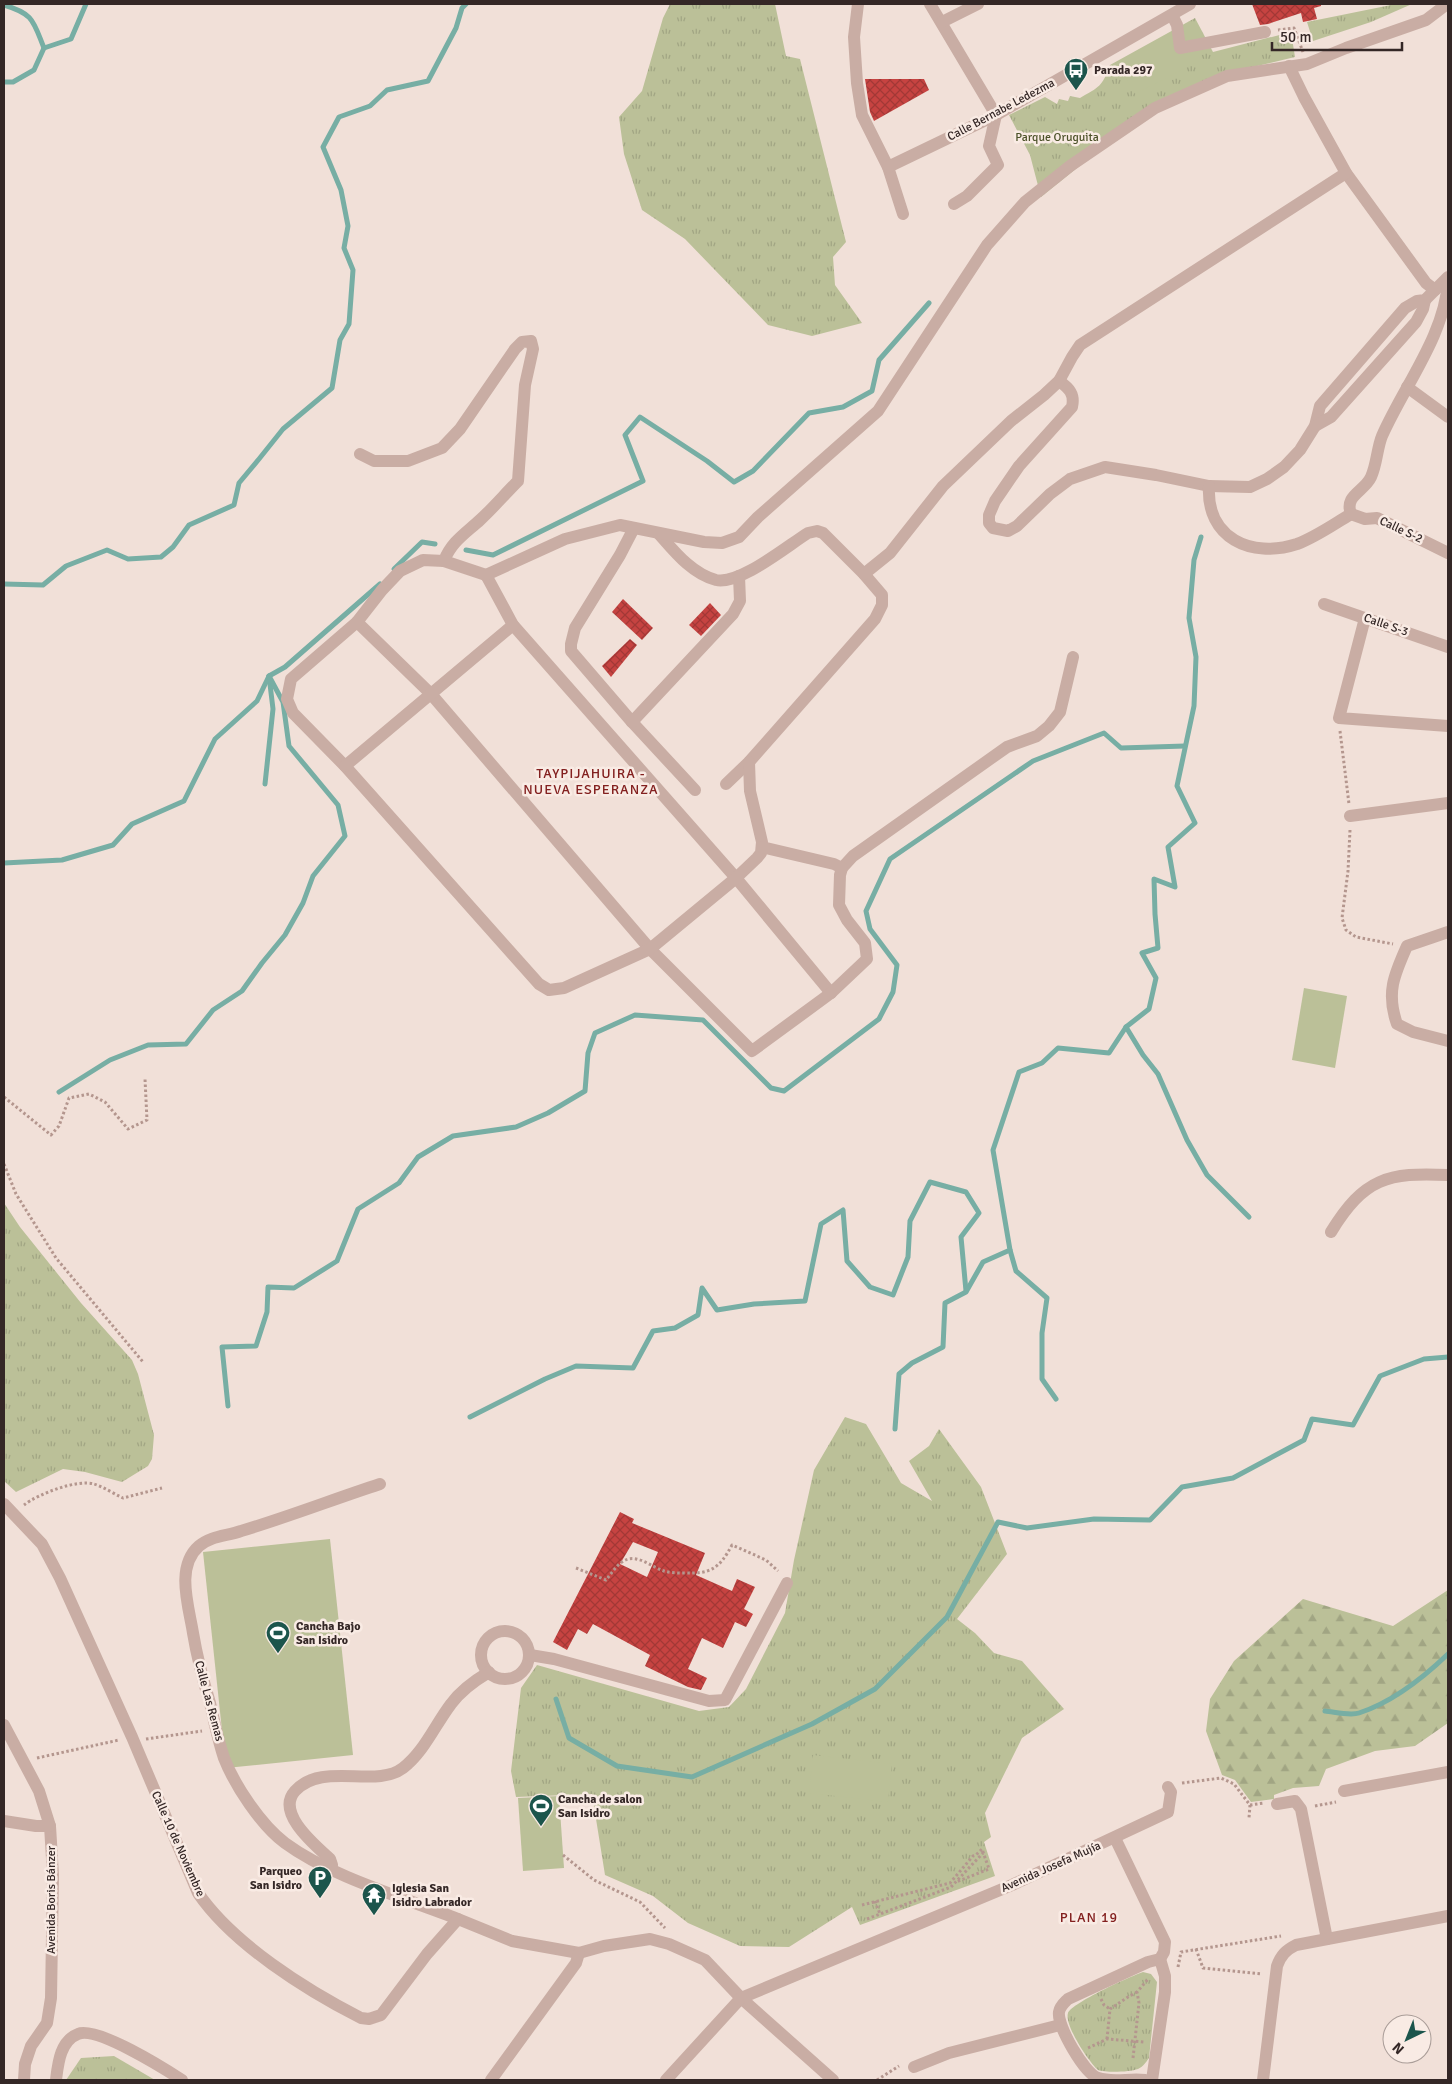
<svg xmlns="http://www.w3.org/2000/svg" width="1452" height="2084" font-family="Signika,sans-serif">
<style>
.grass{fill:url(#grass-tufts)}
.forest{fill:url(#forest-firs)}
.pitch{fill:#bbc098}
.lines{fill:none;stroke-linecap:round;stroke-linejoin:round}
.stream{stroke:#77aea4;stroke-width:5}
.building{fill:url(#building-cross-hatch);fill-rule:evenodd}
.path{stroke:#b4968e;stroke-width:3;stroke-dasharray:2.5 2.5;stroke-linecap:butt}
.minor{stroke:#c9ada4;stroke-width:12}
.labels{text-anchor:middle;dominant-baseline:central;stroke-width:5;stroke-linejoin:round;paint-order:stroke}
.poi-label{font-size:12px;font-weight:bold;fill:#342726;stroke:#f9ebe4;text-anchor:start}
.street-label{font-size:12px;fill:#342726;stroke:#f9ebe4}
.park-label{font-size:12px;fill:#4d522a;stroke:#f9ebe4}
.neighbourhood-label{font-size:14px;letter-spacing:1px;fill:#83201f;stroke:#f9ebe4}
</style>
<defs>
<pattern id="grass-tufts" width="24" height="20" patternUnits="userSpaceOnUse" patternTransform="scale(1.25)"><rect width="24" height="20" fill="#bbc098"/><path d="M3 7l-1-3M5 7V3M7 7l1-3M15 17l-1-3M17 17v-4M19 17l1-3" fill="none" stroke="#a1a583"/></pattern>
<pattern id="forest-firs" width="22" height="20" patternUnits="userSpaceOnUse" patternTransform="scale(1.25)"><rect width="22" height="20" fill="#bbc098"/><path d="M5 1l3.5 6h-7zM16 11l3.5 6h-7z" fill="#a1a583"/></pattern>
<pattern id="building-cross-hatch" width="8" height="8" patternUnits="userSpaceOnUse" patternTransform="scale(1.25)"><rect width="8" height="8" fill="#c64341"/><path d="M0 0l8 8M0 8l8-8" fill="none" stroke="#a23836"/></pattern>
</defs>
<rect width="100%" height="100%" fill="#f1e0d8"/>
<!-- grass -->
<g class="grass">
<polygon points="670,4 775,4 786,56 800,59 846,242 833,257 835,285 862,323 812,336 768,325 685,239 642,210 624,154 619,117 642,91 663,18"/>
<polygon points="1396,4 1412,4 1371,22 1313,41 1307,22"/>
<path d="M 1195,18 L 1213,52 L 1291,32 L 1295,57 L 1219,75 L 1133,123 L 1041,197 L 1030,155 L 1009,115 L 1045,97 L 1057,104 L 1059,99 L 1068,101 L 1070,96 L 1080,98 C 1099,87 1102,87 1110,65 Z"/>
<polygon points="4,1203 20,1227 81,1303 132,1360 138,1374 154,1435 152,1459 148,1466 122,1482 85,1472 63,1469 16,1492 4,1481"/>
<polygon points="845,1417 866,1424 901,1483 932,1501 909,1461 929,1446 939,1429 981,1487 1007,1554 957,1619 975,1633 994,1653 1022,1661 1064,1709 1022,1738 985,1813 991,1837 984,1842 995,1876 860,1925 852,1907 789,1947 740,1946 688,1923 653,1896 605,1875 592,1794 516,1797 511,1771 521,1688 537,1665 699,1711 729,1707 746,1689 785,1613 794,1560 814,1470"/>
<path d="M 1143,1972 L 1151,1974 L 1157,1982 L 1149,2058 C 1146,2062 1143,2067 1138,2069 C 1130,2072 1106,2073 1098,2070 C 1089,2062 1064,2025 1068,2013 C 1072,2003 1131,1976 1143,1972 Z"/>
<polygon points="114,2056 155,2080 66,2080 81,2058"/>
</g>
<!-- forest -->
<polygon class="forest" points="1448,1590 1448,1723 1415,1746 1375,1751 1326,1769 1319,1786 1293,1788 1274,1795 1274,1799 1251,1802 1235,1780 1222,1775 1206,1731 1210,1699 1234,1661 1303,1599 1393,1626"/>
<!-- pitch -->
<g class="pitch">
<polygon points="1182,27 1201,60 1135,94 1117,62"/>
<polygon points="1304,988 1347,996 1335,1068 1292,1060"/>
<polygon points="330,1539 353,1755 226,1768 203,1552"/>
<polygon points="813,1755 892,1764 888,1802 809,1793"/>
<polygon points="559,1796 564,1868 523,1871 518,1798"/>
</g>
<g class="lines">
<!-- stream -->
<g class="stream">
<path d="M 4,5 C 34,14 33,21 44,48"/>
<polyline points="4,82 13,82 34,70 44,48 71,39 86,4"/>
<polyline points="466,550 493,555 643,481 625,435 640,417 707,461 734,482 753,471 809,413 843,407 872,391 879,360 929,303"/>
<polyline points="394,569 422,542 435,544"/>
<polyline points="4,584 43,585 66,566 107,550 128,559 161,557 173,547 189,525 234,505 239,483 259,459 283,429 332,388 340,340 349,324 353,270 344,248 348,226 341,190 323,147 339,117 370,106 387,90 428,81 456,28 462,8 466,4"/>
<polyline points="265,784 273,709 269,676 285,667 380,584"/>
<polyline points="4,863 62,860 113,845 132,824 184,801 215,739 257,701 269,676"/>
<polyline points="1126,1027 1143,1055 1158,1074 1187,1140 1207,1175 1249,1217"/>
<polyline points="59,1092 110,1060 148,1045 186,1044 213,1010 242,991 262,963 285,935 303,903 313,876 345,836 338,805 289,746 283,702 269,676"/>
<polyline points="1010,1250 1016,1271 1047,1298 1042,1333 1042,1379 1056,1399"/>
<polyline points="228,1406 222,1347 256,1346 267,1312 268,1287 294,1288 337,1261 358,1209 399,1183 418,1157 453,1136 516,1127 548,1113 585,1091 588,1053 595,1033 635,1015 703,1020 771,1088 784,1091 879,1019 893,992 897,965 870,929 866,911 890,859 1033,761 1104,733 1121,748 1185,746"/>
<polyline points="470,1417 545,1379 576,1366 633,1368 653,1331 675,1328 698,1315 702,1288 717,1310 754,1304 805,1301 821,1224 843,1210 847,1261 870,1287 893,1295 908,1257 910,1221 930,1182 966,1192 979,1213 961,1237 966,1291"/>
<polyline points="895,1429 899,1374 912,1363 943,1347 945,1303 966,1292 983,1262 1010,1250 993,1150 1019,1072 1042,1063 1058,1048 1109,1053 1126,1027 1149,1009 1156,978 1142,953 1158,948 1155,914 1154,879 1175,887 1168,847 1195,823 1177,786 1194,706 1196,657 1189,618 1194,560 1201,537"/>
<polyline points="556,1699 569,1738 617,1766 692,1777 812,1724 875,1689 947,1617 998,1522 1027,1528 1094,1519 1150,1520 1182,1487 1233,1478 1304,1440 1312,1419 1353,1425 1380,1376 1424,1359 1448,1357"/>
<path d="M 1325,1711 C 1335,1712 1350,1716 1359,1713 C 1393,1702 1423,1678 1448,1654"/>
</g>
</g>
<!-- building -->
<g class="building">
<polygon points="1252,4 1321,4 1321,6 1314,8 1317,19 1303,22 1301,13 1268,24 1260,25"/>
<polygon points="865,79 924,79 929,90 874,121 870,112"/>
<polygon points="623,599 653,628 642,640 612,612"/>
<polygon points="710,603 721,615 701,636 689,625"/>
<polygon points="630,639 637,645 611,677 602,666"/>
<path d="M 620,1512 L 634,1519 L 632,1523 L 705,1553 L 696,1575 L 732,1591 L 737,1579 L 755,1587 L 744,1609 L 753,1614 L 746,1627 L 735,1622 L 723,1648 L 702,1638 L 688,1669 L 707,1678 L 701,1690 L 688,1687 L 645,1666 L 650,1655 L 593,1624 L 587,1634 L 578,1629 L 567,1650 L 553,1642 ZM 633,1542 L 658,1552 L 647,1577 L 620,1564 Z"/>
</g>
<g class="lines">
<!-- path -->
<g class="path">
<polyline points="1278,30 1294,28 1303,52"/>
<polyline points="1340,731 1349,804"/>
<polyline points="1350,830 1348,871 1342,918 1346,930 1356,937 1393,944"/>
<polyline points="4,1097 51,1135 59,1126 69,1098 89,1094 105,1102 128,1129 147,1120 145,1079"/>
<polyline points="4,1164 16,1194 56,1258 143,1362"/>
<path d="M 24,1505 C 38,1494 77,1479 94,1484 C 104,1487 114,1494 123,1498 L 162,1488"/>
<path d="M 576,1568 L 606,1580 C 611,1574 616,1566 622,1562 C 636,1552 651,1567 664,1571 C 670,1573 678,1573 683,1573 C 711,1574 719,1569 732,1545 L 766,1560 L 778,1571"/>
<polyline points="146,1739 202,1731"/>
<polyline points="37,1758 119,1740"/>
<polyline points="1182,1783 1221,1778 1234,1784 1250,1805 1249,1818"/>
<polyline points="1250,1805 1264,1803"/>
<polyline points="1315,1806 1336,1802"/>
<polyline points="563,1855 594,1880 640,1902 665,1928"/>
<polyline points="875,1901 880,1914"/>
<polyline points="862,1905 950,1883 973,1856 976,1855 982,1849 989,1869 956,1882"/>
<polyline points="867,1919 951,1887 983,1853"/>
<polyline points="1196,1949 1203,1968 1262,1974"/>
<polyline points="1178,1967 1181,1952 1281,1936"/>
<polyline points="1101,1999 1104,2005 1110,2009"/>
<polyline points="1107,2039 1110,2009 1128,1997 1137,1992"/>
<polyline points="1088,2048 1107,2039 1144,2042"/>
<polyline points="1133,2058 1139,2003 1137,1992 1149,1978"/>
<polyline points="877,2080 899,2066"/>
</g>
<!-- minor -->
<g class="minor">
<polyline points="858,4 854,37 857,83 862,115 888,167 903,214"/>
<polyline points="930,4 996,115 989,146 998,165 967,196 954,204"/>
<polyline points="1172,15 1177,25 1180,48 1265,32"/>
<polyline points="942,22 978,4"/>
<polyline points="1289,66 1304,97 1346,173 1426,283 1435,290"/>
<polyline points="888,167 996,115 1190,4"/>
<path d="M 1059,381 C 1069,388 1075,394 1072,407 L 1019,466 L 995,501 L 989,515 L 989,523 L 993,528 L 1008,531 L 1017,526 L 1050,494 L 1070,479 L 1105,467 L 1156,475 L 1209,486 L 1250,487 L 1267,479 L 1284,467 L 1300,450 L 1315,426 L 1320,406 L 1405,308 L 1417,301 L 1425,300 L 1448,277"/>
<polyline points="1407,387 1448,417"/>
<polyline points="1315,426 1331,417 1416,322 1423,309 1425,300"/>
<path d="M 360,454 L 374,461 L 408,461 L 442,448 L 460,429 L 515,349 L 522,342 L 531,341 L 533,349 L 525,385 L 518,481 C 505,494 493,508 480,520 C 466,533 451,542 444,561"/>
<path d="M 1209,486 C 1206,538 1251,559 1297,544 C 1316,537 1334,524 1351,514"/>
<path d="M 1351,514 C 1344,495 1364,492 1371,477 C 1377,464 1377,448 1382,436 C 1404,386 1445,335 1448,281"/>
<polyline points="1351,514 1365,519 1377,518 1448,553"/>
<polyline points="634,528 620,555 575,628 571,644 571,651 632,722 695,790"/>
<path d="M 659,534 C 674,551 692,574 716,580 C 740,585 787,546 808,533 L 817,531 L 823,533 L 864,574 L 882,595 L 882,605 L 875,619 L 749,762 L 726,784"/>
<polyline points="864,574 890,553 943,486 1011,421 1044,395 1059,381 1072,357 1080,345 1346,173"/>
<polyline points="486,575 513,625 736,878 831,993"/>
<polyline points="1324,604 1448,647"/>
<polyline points="1365,618 1339,718 1448,726"/>
<polyline points="357,622 431,694 650,949 752,1051 831,993 867,959 865,943 847,920 839,905 840,875 842,868 853,856 1007,747 1037,736 1049,726 1060,712 1073,657"/>
<polyline points="632,722 733,614 740,601 739,576"/>
<polyline points="749,762 750,791 762,842 761,853 757,858 736,878 650,949 564,988 549,990 539,984 345,766 293,713 287,699 291,679 357,622 382,590 400,571 423,560 444,561 486,575 565,539 620,525 704,542 722,543 739,537 758,517 878,411 987,245 1025,202 1070,166 1155,108 1227,76 1307,64 1346,48 1426,20 1447,4"/>
<polyline points="345,766 513,625"/>
<polyline points="1350,816 1448,803"/>
<polyline points="762,847 834,864 842,868"/>
<path d="M 1448,932 L 1407,946 C 1394,975 1386,993 1397,1024 L 1413,1032 L 1448,1041"/>
<path d="M 1331,1232 C 1364,1178 1388,1172 1448,1175"/>
<path d="M 380,1484 C 334,1499 288,1517 241,1531 C 227,1536 210,1536 199,1546 C 175,1567 189,1607 193,1633 C 197,1657 203,1680 210,1703 C 214,1721 218,1740 224,1758 C 235,1786 261,1825 285,1843 C 331,1877 405,1898 458,1919"/>
<path d="M 4,1504 L 42,1544 L 60,1578 L 132,1737 L 198,1893 C 233,1944 306,1990 361,2018 L 369,2019 L 381,2015 L 427,1954 L 458,1919 L 512,1941 L 579,1953 L 604,1946 L 650,1939 L 669,1944 L 705,1960 L 741,1998 L 833,2080"/>
<circle cx="505" cy="1655" r="24"/>
<polyline points="530,1655 554,1659 709,1701 725,1700 787,1583"/>
<polyline points="4,1725 39,1791 50,1826 53,1875 51,1998 47,2023 31,2046 25,2064 24,2080"/>
<polyline points="1344,1791 1448,1772"/>
<polyline points="1277,1804 1295,1801 1301,1809 1327,1939"/>
<polyline points="4,1821 36,1826 50,1826"/>
<path d="M 1115,1838 L 1165,1942 L 1164,1952 L 1160,1959 L 1148,1962 L 1068,1999 C 1064,2003 1060,2006 1059,2012 C 1057,2026 1084,2073 1098,2078 C 1112,2083 1130,2078 1145,2080"/>
<path d="M 331,1868 L 332,1865 L 330,1859 C 316,1846 275,1813 295,1791 C 322,1761 376,1789 403,1768 C 424,1752 435,1725 451,1704 C 461,1690 474,1681 489,1672"/>
<polyline points="914,2067 949,2053 1060,2025"/>
<path d="M 56,2080 C 58,2064 60,2041 78,2034 C 97,2026 165,2069 182,2080"/>
<polyline points="491,2080 576,1963 579,1953"/>
<polyline points="666,2080 741,1998 1012,1885 1168,1812 1171,1792 1168,1787"/>
<polyline points="1152,2080 1165,1992 1165,1976 1160,1959"/>
<path d="M 1263,2080 L 1277,1966 C 1281,1955 1286,1950 1296,1945 L 1448,1916"/>
</g>
</g>
<!-- icons -->
<defs>
<symbol id="bus-pin" viewBox="-11 -11 22 30"><path d="M0 17L-7.5 6A9.5 9.5 0 1 1 7.5 6Z" fill="#1c554c" stroke="#f9ebe4"/><path d="M-5-6H5V4H4V6H2V4H-2V6H-4V4H-5ZM-3.5-4V0h7V-4ZM-3.5 1.2v1.5H-2V1.2ZM2 1.2v1.5H3.5V1.2Z" fill="#fff"/></symbol>
<symbol id="stadium-pin" viewBox="-11 -11 22 30"><path d="M0 17L-7.5 6A9.5 9.5 0 1 1 7.5 6Z" fill="#1c554c" stroke="#f9ebe4"/><path d="M0-5a6.5 5 0 1 0 0 10a6.5 5 0 1 0 0-10ZM-3.5-1.8h7v3.6h-7Z" fill="#fff"/></symbol>
<symbol id="parking-pin" viewBox="-11 -11 22 30"><path d="M0 17L-7.5 6A9.5 9.5 0 1 1 7.5 6Z" fill="#1c554c" stroke="#f9ebe4"/><path d="M-3.5-5.5H1a3.5 3.5 0 0 1 0 7H-1V5.5H-3.5ZM-1-3.4V-.6H.8a1.4 1.4 0 0 0 0-2.8Z" fill="#fff"/></symbol>
<symbol id="temple-pin" viewBox="-11 -11 22 30"><path d="M0 17L-7.5 6A9.5 9.5 0 1 1 7.5 6Z" fill="#1c554c" stroke="#f9ebe4"/><path d="M0-6L5-2H3V0L6.5 2.5H4V6H1.5V3h-3V6H-4V2.5H-6.5L-3 0V-2H-5Z" fill="#fff"/></symbol>
</defs>
<g fill-rule="evenodd">
<use href="#bus-pin" x="1062" y="56" width="28" height="38"/>
<use href="#stadium-pin" x="264" y="1619" width="28" height="38"/>
<use href="#stadium-pin" x="527" y="1792" width="28" height="38"/>
<use href="#parking-pin" x="306" y="1864" width="28" height="38"/>
<use href="#temple-pin" x="360" y="1881" width="28" height="38"/>
</g>
<g class="labels">
<!-- poi labels -->
<g class="poi-label">
<text x="1094" y="70">Parada 297</text>
<text x="296" y="1626">Cancha Bajo<tspan x="296" dy="14">San Isidro</tspan></text>
<text x="558" y="1799">Cancha de salon<tspan x="558" dy="14">San Isidro</tspan></text>
<text x="302" y="1871" text-anchor="end">Parqueo<tspan x="302" dy="14">San Isidro</tspan></text>
<text x="392" y="1888">Iglesia San<tspan x="392" dy="14">Isidro Labrador</tspan></text>
</g>
<!-- street labels -->
<g class="street-label">
<text transform="translate(1001 110) rotate(-28)">Calle Bernabe Ledezma</text>
<text transform="translate(1401 530) rotate(25)">Calle S-2</text>
<text transform="translate(1386 625) rotate(19)">Calle S-3</text>
<text transform="translate(209 1701) rotate(75)">Calle Las Remas</text>
<text transform="translate(178 1844) rotate(66)">Calle 10 de Noviembre</text>
<text transform="translate(1051 1867) rotate(-24)">Avenida Josefa Mujía</text>
<text transform="translate(51 1900) rotate(-90)">Avenida Boris Bánzer</text>
</g>
<!-- park labels -->
<g class="park-label">
<text x="1057" y="137">Parque Oruguita</text>
</g>
<!-- neighbourhood labels -->
<g class="neighbourhood-label">
<text x="591" y="773">TAYPIJAHUIRA -<tspan x="591" dy="16">NUEVA ESPERANZA</tspan></text>
<text x="1089" y="1917">PLAN 19</text>
</g>
</g>
<!-- border -->
<rect width="1452" height="2084" fill="none" stroke="#342726" stroke-width="10"/>
<!-- north arrow -->
<g transform="translate(1407 2039) rotate(223)"><circle r="24" fill="#f9ebe4" stroke="#aa9d98"/>
<path d="M0-4L9 19L0 12L-9 19Z" fill="#1c554c"/>
<text y="-8" font-size="14" font-weight="bold" text-anchor="middle" fill="#342726">N</text>
</g>
<!-- scale -->
<path d="M1272 42v8h130v-8" fill="none" stroke="#342726" stroke-width="2.5"/>
<text x="1280" y="42" font-size="15" fill="#342726" stroke="#f9ebe4" stroke-width="4" paint-order="stroke">50 m</text>
</svg>
